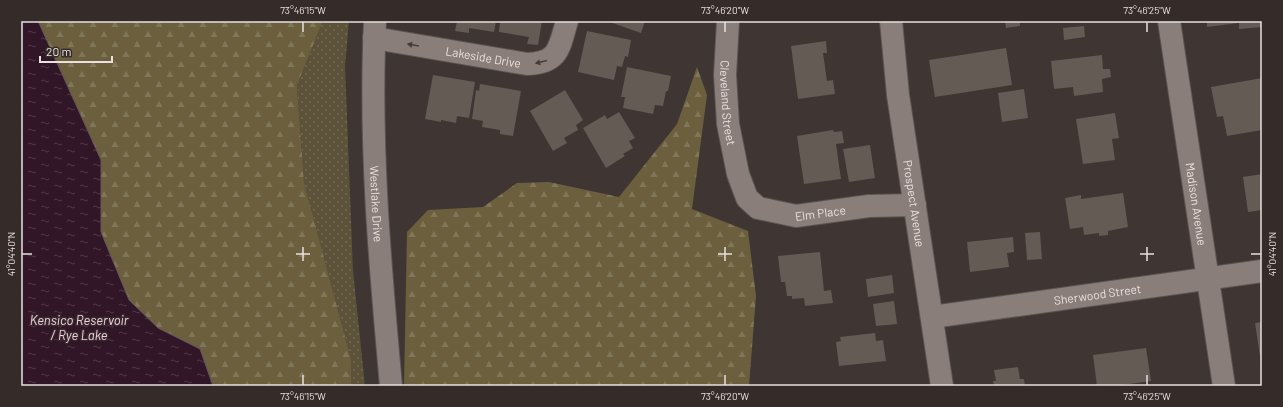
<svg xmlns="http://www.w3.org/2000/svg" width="1283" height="407" font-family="Barlow,sans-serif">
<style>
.grass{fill:url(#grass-dots)}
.forest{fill:url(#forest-firs)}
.water{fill:url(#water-ripples);stroke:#68535f}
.building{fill:#635b54}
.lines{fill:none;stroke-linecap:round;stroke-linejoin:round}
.street-casing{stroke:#5c5451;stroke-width:24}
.secondary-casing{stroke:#5c5451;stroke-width:24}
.street{stroke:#8a7e7b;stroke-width:22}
.secondary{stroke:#8a7e7b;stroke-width:22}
.oneway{fill:#463c39}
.ticks{fill:none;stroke:#e8e1df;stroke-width:1.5}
.labels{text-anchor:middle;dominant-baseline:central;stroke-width:3;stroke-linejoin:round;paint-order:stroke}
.street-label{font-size:12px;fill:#e8e1df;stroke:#352b29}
.water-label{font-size:13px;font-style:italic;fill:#f9c9e6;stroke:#352b29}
.neatline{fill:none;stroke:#e8e1df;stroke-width:1.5}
.ticks-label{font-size:10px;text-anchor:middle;fill:#e8e1df}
</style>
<defs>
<pattern id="grass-dots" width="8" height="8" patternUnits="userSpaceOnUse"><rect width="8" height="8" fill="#5c5239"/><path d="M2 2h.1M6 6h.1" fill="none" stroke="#736b55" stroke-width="1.8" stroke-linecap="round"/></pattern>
<pattern id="forest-firs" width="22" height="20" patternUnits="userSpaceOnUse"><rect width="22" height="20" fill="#6b5f3d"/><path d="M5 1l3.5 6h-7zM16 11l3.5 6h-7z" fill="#807659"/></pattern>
<pattern id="water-ripples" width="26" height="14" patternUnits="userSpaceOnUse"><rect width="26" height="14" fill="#311628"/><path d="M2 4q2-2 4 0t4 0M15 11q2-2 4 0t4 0" fill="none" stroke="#4f3847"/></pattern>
</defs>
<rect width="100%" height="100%" fill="#3f3533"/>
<!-- grass -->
<polygon class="grass" points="323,21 349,21 345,66 353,271 365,386 351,386 351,359 304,182 297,85"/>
<!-- forest -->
<g class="forest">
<polygon points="38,21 323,21 297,85 304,182 351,359 351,386 213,386 200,349 158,328 129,300 101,232 101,160"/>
<polygon points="697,67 707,95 692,209 748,231 756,296 749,386 404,386 407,232 428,210 483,207 517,183 549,182 619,197 677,124"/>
</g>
<!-- water -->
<polygon class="water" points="21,21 38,21 101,160 101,232 129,300 158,328 200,349 213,386 21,386"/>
<!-- building -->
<g class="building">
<polygon points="457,21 496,21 494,32 469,28 469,33 455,31"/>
<polygon points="500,21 542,21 538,45 527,44 529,37 499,32"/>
<polygon points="607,21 645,21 641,33"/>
<polygon points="1005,21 1020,21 1020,26 1006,28"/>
<polygon points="1207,21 1262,21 1262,27 1239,29 1239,23 1207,27"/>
<polygon points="1084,26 1085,37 1064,40 1063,28"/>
<polygon points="587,31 631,40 628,57 625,56 622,67 617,66 614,80 578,72"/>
<polygon points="826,41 827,53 823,53 827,81 833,80 835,94 798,99 791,46"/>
<polygon points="1006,48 1012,85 935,97 929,60"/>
<polygon points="1102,55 1103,69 1110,69 1111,77 1102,79 1103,92 1074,96 1073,87 1054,89 1051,61"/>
<polygon points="627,67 671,76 668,91 666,91 663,106 655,105 653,114 623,108 625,97 621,97"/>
<polygon points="433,75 475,82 469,118 457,116 456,123 441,120 441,122 425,119"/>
<polygon points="1262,78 1262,130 1227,136 1223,116 1217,117 1211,87"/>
<polygon points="480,84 521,91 513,136 500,134 500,130 482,127 483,121 472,119 476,90 479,91"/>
<polygon points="1024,89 1028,118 1002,122 998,93"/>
<polygon points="565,90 583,120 576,125 578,130 564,138 567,143 553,151 530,111"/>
<polygon points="619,112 635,138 629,141 633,148 623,154 625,156 606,168 583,128 605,115 607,119"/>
<polygon points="1115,113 1119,138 1112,139 1115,160 1083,164 1076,119"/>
<polygon points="833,130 834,132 842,131 844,143 836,144 841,179 804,184 797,136"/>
<polygon points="870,145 875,178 849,182 843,149"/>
<polygon points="1262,174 1262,210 1248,212 1243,177"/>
<polygon points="1123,193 1128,227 1108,231 1108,235 1099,236 1099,233 1084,235 1083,227 1070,229 1065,198 1081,195 1081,199"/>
<polygon points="1040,232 1042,259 1027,260 1025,233"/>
<polygon points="1013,237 1014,252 1007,253 1009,267 970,272 967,242"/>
<polygon points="820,252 824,291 831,290 833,303 805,306 804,298 792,299 792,296 787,296 785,282 781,282 778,256"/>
<polygon points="892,275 894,293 868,297 866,279"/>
<polygon points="894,301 897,324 876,326 873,304"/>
<polygon points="1262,322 1262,363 1261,363 1255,323"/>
<polygon points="875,333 876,341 883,340 886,361 839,366 836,342 841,341 840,337"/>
<polygon points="1146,348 1151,381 1115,386 1097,386 1093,355"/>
<polygon points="1018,367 1020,379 1024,379 1025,386 994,386 993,381 996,381 994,370"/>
</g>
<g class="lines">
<defs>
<g id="street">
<path id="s1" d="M 728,21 L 725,75 L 728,124 L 738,174 L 747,198 L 758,208 L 796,216 L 869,206 L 915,205"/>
<path id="s2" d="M 891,21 L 898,95 L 942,386"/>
<path id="s3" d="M 1169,21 L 1224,386"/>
<path id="s4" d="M 374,38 L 527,64 C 559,63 559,48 567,21"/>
<path id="s5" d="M 932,317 L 1262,271"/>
</g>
<g id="secondary">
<path id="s6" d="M 375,21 C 369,143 380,265 391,386"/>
</g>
</defs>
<!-- street casing -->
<use href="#street" class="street-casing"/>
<!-- secondary casing -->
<use href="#secondary" class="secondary-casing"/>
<!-- street -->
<use href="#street" class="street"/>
<!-- secondary -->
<use href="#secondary" class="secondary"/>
</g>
<!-- one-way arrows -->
<defs><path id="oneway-solid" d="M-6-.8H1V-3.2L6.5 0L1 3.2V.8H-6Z"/></defs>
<g class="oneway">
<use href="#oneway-solid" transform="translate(413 45) rotate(-170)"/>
<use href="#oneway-solid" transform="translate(541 62) rotate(166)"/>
</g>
<!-- ticks -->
<path class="ticks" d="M 303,22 L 303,32M 725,22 L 725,32M 1147,22 L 1147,32M 303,247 L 303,261M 725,247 L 725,261M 1147,247 L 1147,261M 22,254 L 32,254M 296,254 L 310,254M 718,254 L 732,254M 1140,254 L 1154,254M 1251,254 L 1261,254M 303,375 L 303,385M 725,375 L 725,385M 1147,375 L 1147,385"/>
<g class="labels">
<!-- street labels -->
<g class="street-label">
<text stroke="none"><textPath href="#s4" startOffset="111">Lakeside Drive</textPath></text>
<text stroke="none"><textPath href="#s1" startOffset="82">Cleveland Street</textPath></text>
<text stroke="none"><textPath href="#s3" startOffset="185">Madison Avenue</textPath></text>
<text stroke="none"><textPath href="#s6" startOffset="183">Westlake Drive</textPath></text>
<text stroke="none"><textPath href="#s2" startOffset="184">Prospect Avenue</textPath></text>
<text stroke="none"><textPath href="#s1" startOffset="258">Elm Place</textPath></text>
<text stroke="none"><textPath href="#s5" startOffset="167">Sherwood Street</textPath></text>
</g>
<!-- water labels -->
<g class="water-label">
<text x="79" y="320">Kensico Reservoir<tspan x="79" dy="15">/ Rye Lake</tspan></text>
</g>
</g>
<!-- border -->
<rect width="1283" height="407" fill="none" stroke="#352b29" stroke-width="44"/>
<!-- scale -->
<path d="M40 56v6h72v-6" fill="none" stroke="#e8e1df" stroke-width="2"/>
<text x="46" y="56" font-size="12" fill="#e8e1df" stroke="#352b29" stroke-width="3" paint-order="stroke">20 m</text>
<rect x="22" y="22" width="1239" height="363" class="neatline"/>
<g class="ticks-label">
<text x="303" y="14">73°46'15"W</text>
<text x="725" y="14">73°46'20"W</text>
<text x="1147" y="14">73°46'25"W</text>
<text transform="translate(1272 254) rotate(-90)" y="4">41°04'40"N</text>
<text transform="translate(11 254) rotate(-90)" y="4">41°04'40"N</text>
<text x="303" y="400">73°46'15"W</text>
<text x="725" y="400">73°46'20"W</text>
<text x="1147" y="400">73°46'25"W</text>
</g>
</svg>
